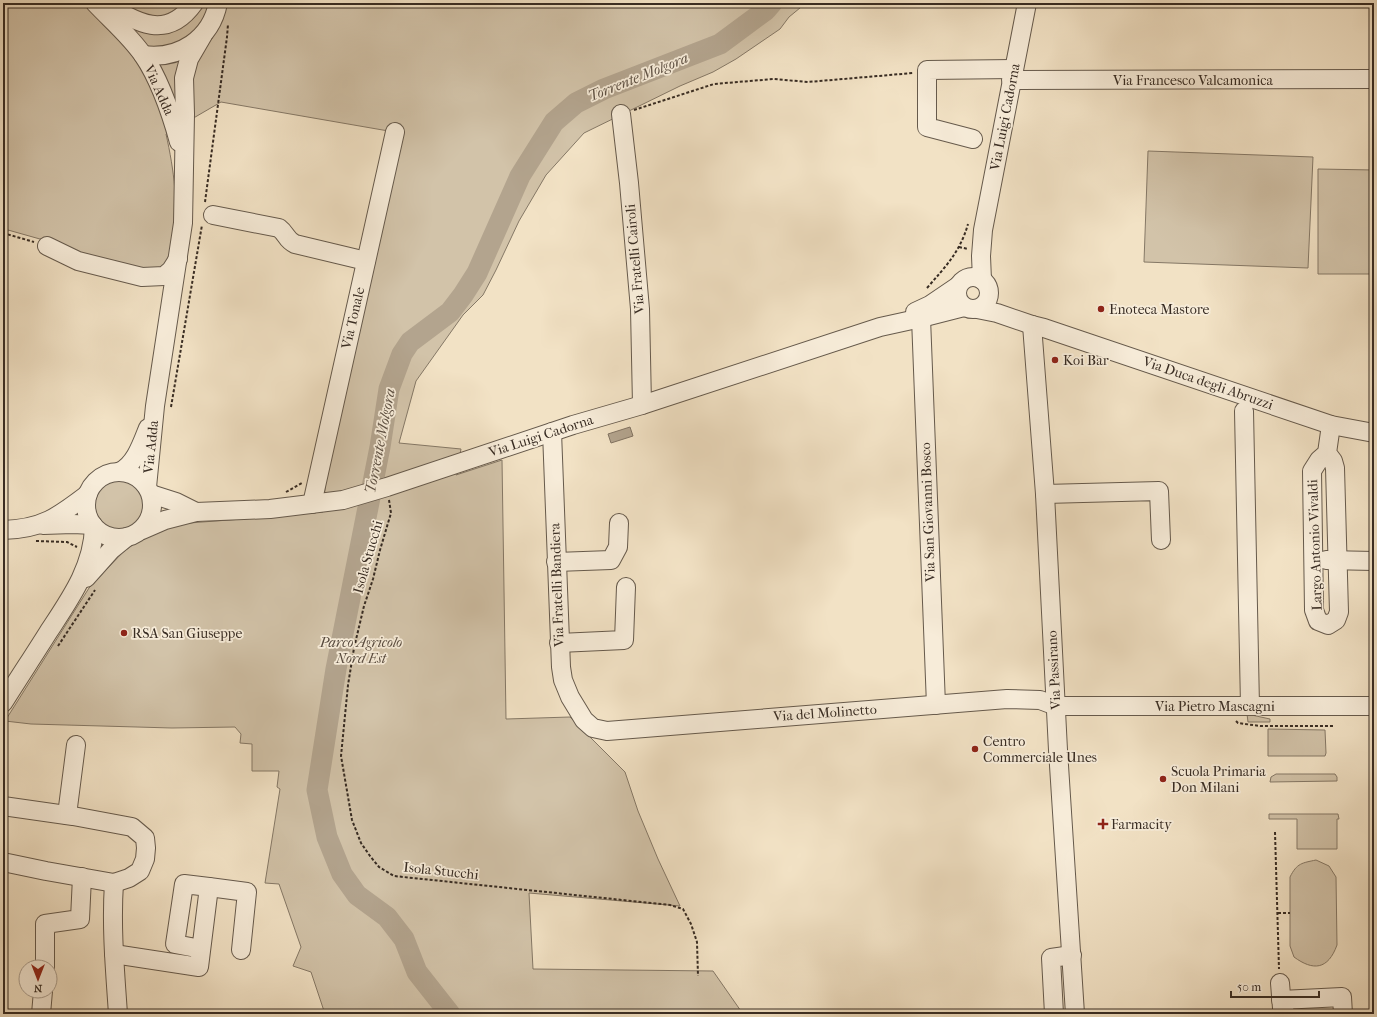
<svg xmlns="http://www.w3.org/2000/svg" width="1377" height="1017" font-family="'IM FELL French Canon',serif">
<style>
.green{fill:#d2c3a9;stroke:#857866}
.water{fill:#b3a48e;stroke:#827463}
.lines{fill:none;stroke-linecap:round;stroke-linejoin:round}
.river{stroke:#b3a48e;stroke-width:21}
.minor-casing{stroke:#665a4c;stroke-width:20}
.path{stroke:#382c23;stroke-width:2;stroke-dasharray:3 2;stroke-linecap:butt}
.minor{stroke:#f7ecd9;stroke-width:18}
.poi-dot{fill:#8f2418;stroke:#f7ecd9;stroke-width:1.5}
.labels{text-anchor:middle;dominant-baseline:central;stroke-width:3.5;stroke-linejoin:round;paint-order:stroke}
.street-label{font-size:14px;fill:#382c23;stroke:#f7ecd9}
.poi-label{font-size:14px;fill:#382c23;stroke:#f7ecd9;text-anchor:start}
.park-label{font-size:14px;font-style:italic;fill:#574a3e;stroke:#f7ecd9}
.water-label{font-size:15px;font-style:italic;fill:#5d5043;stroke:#f7ecd9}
</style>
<rect width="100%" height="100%" fill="#f2e2c5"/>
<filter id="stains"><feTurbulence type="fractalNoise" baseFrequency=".005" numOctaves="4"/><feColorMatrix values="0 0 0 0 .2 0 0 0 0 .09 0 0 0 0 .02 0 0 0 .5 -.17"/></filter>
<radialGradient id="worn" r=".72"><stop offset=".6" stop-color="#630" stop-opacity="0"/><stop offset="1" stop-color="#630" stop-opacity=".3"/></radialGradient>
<!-- green -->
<g class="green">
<path d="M 3,3 L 806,3 L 789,17 L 780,29 L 736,59 L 713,72 L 680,86 L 584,133 L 546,175 L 519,221 L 496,270 L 483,295 L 463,315 L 416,381 L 399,443 L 461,449 L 456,475 L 502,460 L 506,719 L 570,717 L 625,772 L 638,811 L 658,859 L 680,906 L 529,893 L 533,969 L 713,971 L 743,1014 L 325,1014 L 311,972 L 293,966 L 301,947 L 279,884 L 265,883 L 280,789 L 277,787 L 279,771 L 252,771 L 252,744 L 240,743 L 241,734 L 235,727 L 172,728 L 31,724 L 5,721 L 89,588 L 123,552 L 145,536 L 176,524 L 282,516 L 294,514 L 323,512 L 326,476 L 400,133 L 221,102 L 166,134 C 174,170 179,207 173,244 C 172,252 168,260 165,267 L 144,276 L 47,241 L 8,230 L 5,246 L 3,245 Z"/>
<polygon points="1148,151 1313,157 1308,268 1144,262"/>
<polygon points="1318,169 1374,170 1374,274 1318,274"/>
<circle cx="121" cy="505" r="26"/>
<polygon points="1247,714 1270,719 1270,722 1248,722"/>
<polygon points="1268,729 1325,730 1326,753 1325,756 1268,756"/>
<polygon points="1276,774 1335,774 1337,777 1337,781 1270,782 1271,777"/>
<polygon points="1269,814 1338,814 1339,819 1337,819 1337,849 1297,849 1297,819 1269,819"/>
<path d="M 1316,860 L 1329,866 L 1336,877 L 1337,945 C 1328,970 1313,971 1294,957 L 1290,946 L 1290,877 C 1297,863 1302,863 1316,860 Z"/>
</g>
<!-- water -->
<polygon class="water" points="630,427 633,436 611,443 608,434"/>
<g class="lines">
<!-- river -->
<polyline class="river" points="450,1014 417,972 404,939 387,917 357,895 342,874 327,837 317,790 336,669 380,447 389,389 402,354 410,342 450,312 463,295 477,273 520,176 554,122 576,103 604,89 720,44 766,10 772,3"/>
<defs>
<g id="minor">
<path d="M 95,3 C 111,20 130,36 143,55 C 160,80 171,113 179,142"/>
<path d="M 105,3 C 137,23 167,41 194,3"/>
<path d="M 143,55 C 179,60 211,39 218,3"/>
<polyline points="1011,80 1374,79"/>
<polyline points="621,114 629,183 640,309 642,405"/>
<polyline points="973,139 927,127 927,70 1014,69"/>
<path d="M 213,215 L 279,228 C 287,234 286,240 295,244 L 366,261"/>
<polyline points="47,246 78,261 142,277 164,276 171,270 178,259"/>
<circle cx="973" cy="293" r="16"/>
<polyline points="982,280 981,256 983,230 1027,3"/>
<polyline points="977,309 997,313 1032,325 1044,328 1331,425 1374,433"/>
<polyline points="915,312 930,305 958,286"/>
<polyline points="921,318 936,705"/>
<polyline points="1032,325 1045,494 1058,750 1075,1014"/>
<polyline points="1244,411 1250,706"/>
<polyline points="552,432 561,667 563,680 570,697 584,720 593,728 607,731 1007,699 1040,700 1056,706 1374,706"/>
<polyline points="1327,453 1319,460 1312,471 1314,610 1318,621 1328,625 1336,620 1339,612 1335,468 1333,461 1327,453 1331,425"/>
<circle cx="119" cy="505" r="33"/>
<path d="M 119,472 C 135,465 142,443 148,428"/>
<polyline points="147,487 155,406 183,223 185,114 184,78 189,59 203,35"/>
<polyline points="151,494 176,502 196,512"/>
<polyline points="1045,494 1159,491 1161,540"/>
<polyline points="312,504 395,132"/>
<polyline points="43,525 73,524 93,525"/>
<path d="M 3,530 C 42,529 58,517 88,494"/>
<polyline points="142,530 165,520 196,512 270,509 343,500 387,487 573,425 642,405 880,327 921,318 964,307"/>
<polyline points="1326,560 1374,561"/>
<polyline points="556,562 611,560 618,547 619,523"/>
<polyline points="86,578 111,550 127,537"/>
<polyline points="559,643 624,640 626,587"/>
<path d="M 3,703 C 18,679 34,655 49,631 C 70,599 93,567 94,527"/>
<polyline points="3,806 73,816 132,827 145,838 146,848 145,859 140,871 129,878 114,883 46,871 3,862"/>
<polyline points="67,815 76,745"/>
<path d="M 114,883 C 111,927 115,970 118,1014"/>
<polyline points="209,887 247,892 241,950"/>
<polyline points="114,954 199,967 209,887 184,884 175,944 201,949"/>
<polyline points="45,967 45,924 80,919 82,877"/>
<polyline points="1280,983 1282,1008 1286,1014"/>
<polyline points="1281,1000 1342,997 1343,1014"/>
<polyline points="41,1014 43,991"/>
<polyline points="1054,1014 1051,958 1072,955"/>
</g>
</defs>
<!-- minor casing -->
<use href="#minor" class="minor-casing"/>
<!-- path -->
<g class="path">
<polyline points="634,110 714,84 774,79 808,82 913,73"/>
<polyline points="205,202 227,37 228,24"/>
<polyline points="3,233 34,242"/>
<polyline points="959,247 968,249"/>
<path d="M 927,288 C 946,266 960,252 968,224"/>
<polyline points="171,407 202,225"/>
<polyline points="286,492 302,483"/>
<polyline points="389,500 391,513 380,550 373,579 364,606 354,648 348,685 341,756 352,820 361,843 370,856 379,867 394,876 670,905 683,909 691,924 697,942 698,976"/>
<polyline points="36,541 67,542 77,547"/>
<polyline points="58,646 95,590"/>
<polyline points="1236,721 1238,723 1260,726 1334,726"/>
<polyline points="3,722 6,718"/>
<polyline points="1275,832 1279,969"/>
<polyline points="1278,913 1290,913"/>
</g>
<!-- minor -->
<use href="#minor" class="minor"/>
</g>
<!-- markers -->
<g class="poi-dot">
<circle cx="1101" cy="309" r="4"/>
<circle cx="1055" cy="360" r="4"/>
<circle cx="124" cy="633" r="4"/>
<circle cx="975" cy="749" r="4"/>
<circle cx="1163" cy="779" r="4"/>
<path d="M1101 818h4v4h4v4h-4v4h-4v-4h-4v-4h4z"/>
</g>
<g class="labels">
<!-- street labels -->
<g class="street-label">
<text x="1193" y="80">Via Francesco Valcamonica</text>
<text transform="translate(159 90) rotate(66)">Via Adda</text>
<text transform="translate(1005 117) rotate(-79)">Via Luigi Cadorna</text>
<text transform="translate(635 259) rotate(-95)">Via Fratelli Cairoli</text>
<text transform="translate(353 318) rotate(-77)">Via Tonale</text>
<text transform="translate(1208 383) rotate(19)">Via Duca degli Abruzzi</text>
<text transform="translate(541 436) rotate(-18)">Via Luigi Cadorna</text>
<text transform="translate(151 447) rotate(-84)">Via Adda</text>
<text transform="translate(928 512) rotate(-92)">Via San Giovanni Bosco</text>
<text transform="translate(1315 545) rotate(-92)">Largo Antonio Vivaldi</text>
<text transform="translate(368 557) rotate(-74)">Isola Stucchi</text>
<text transform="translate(557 585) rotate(-92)">Via Fratelli Bandiera</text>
<text transform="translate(1054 670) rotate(-93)">Via Passirano</text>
<text x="1215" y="706">Via Pietro Mascagni</text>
<text transform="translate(825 713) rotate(-4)">Via del Molinetto</text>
<text transform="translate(441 871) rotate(6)">Isola Stucchi</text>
</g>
<!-- poi labels -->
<g class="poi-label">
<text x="1109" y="309">Enoteca Mastore</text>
<text x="1063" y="360">Koi Bar</text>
<text x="132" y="633">RSA San Giuseppe</text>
<text x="983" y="741">Centro<tspan x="983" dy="16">Commerciale Unes</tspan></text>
<text x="1171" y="771">Scuola Primaria<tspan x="1171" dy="16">Don Milani</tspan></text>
<text x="1111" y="824">Farmacity</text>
</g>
<!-- park labels -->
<g class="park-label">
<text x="361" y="642">Parco Agricolo<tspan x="361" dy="16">Nord Est</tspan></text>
</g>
<!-- water labels -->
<g class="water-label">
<text transform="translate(638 77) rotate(-22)">Torrente Molgora</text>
<text transform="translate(380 441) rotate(-79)">Torrente Molgora</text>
</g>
</g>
<!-- margin -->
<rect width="1377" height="1017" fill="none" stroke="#f2e2c5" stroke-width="16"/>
<rect x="4" y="4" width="1369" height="1009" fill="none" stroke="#382c23" stroke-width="2"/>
<rect x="8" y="8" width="1361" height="1001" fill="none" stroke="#382c23"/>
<!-- north arrow -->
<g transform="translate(38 979) rotate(180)"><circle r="19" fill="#f7ecd9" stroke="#ab9f90"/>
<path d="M0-3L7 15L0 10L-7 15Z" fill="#8f2418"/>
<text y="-6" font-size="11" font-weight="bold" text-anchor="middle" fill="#382c23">N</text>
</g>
<!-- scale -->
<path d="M1231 991v6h88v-6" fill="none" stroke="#382c23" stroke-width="2"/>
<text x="1237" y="991" font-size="12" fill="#382c23" stroke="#f7ecd9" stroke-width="3" paint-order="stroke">50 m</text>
<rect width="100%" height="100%" filter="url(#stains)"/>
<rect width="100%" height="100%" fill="url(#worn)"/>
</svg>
